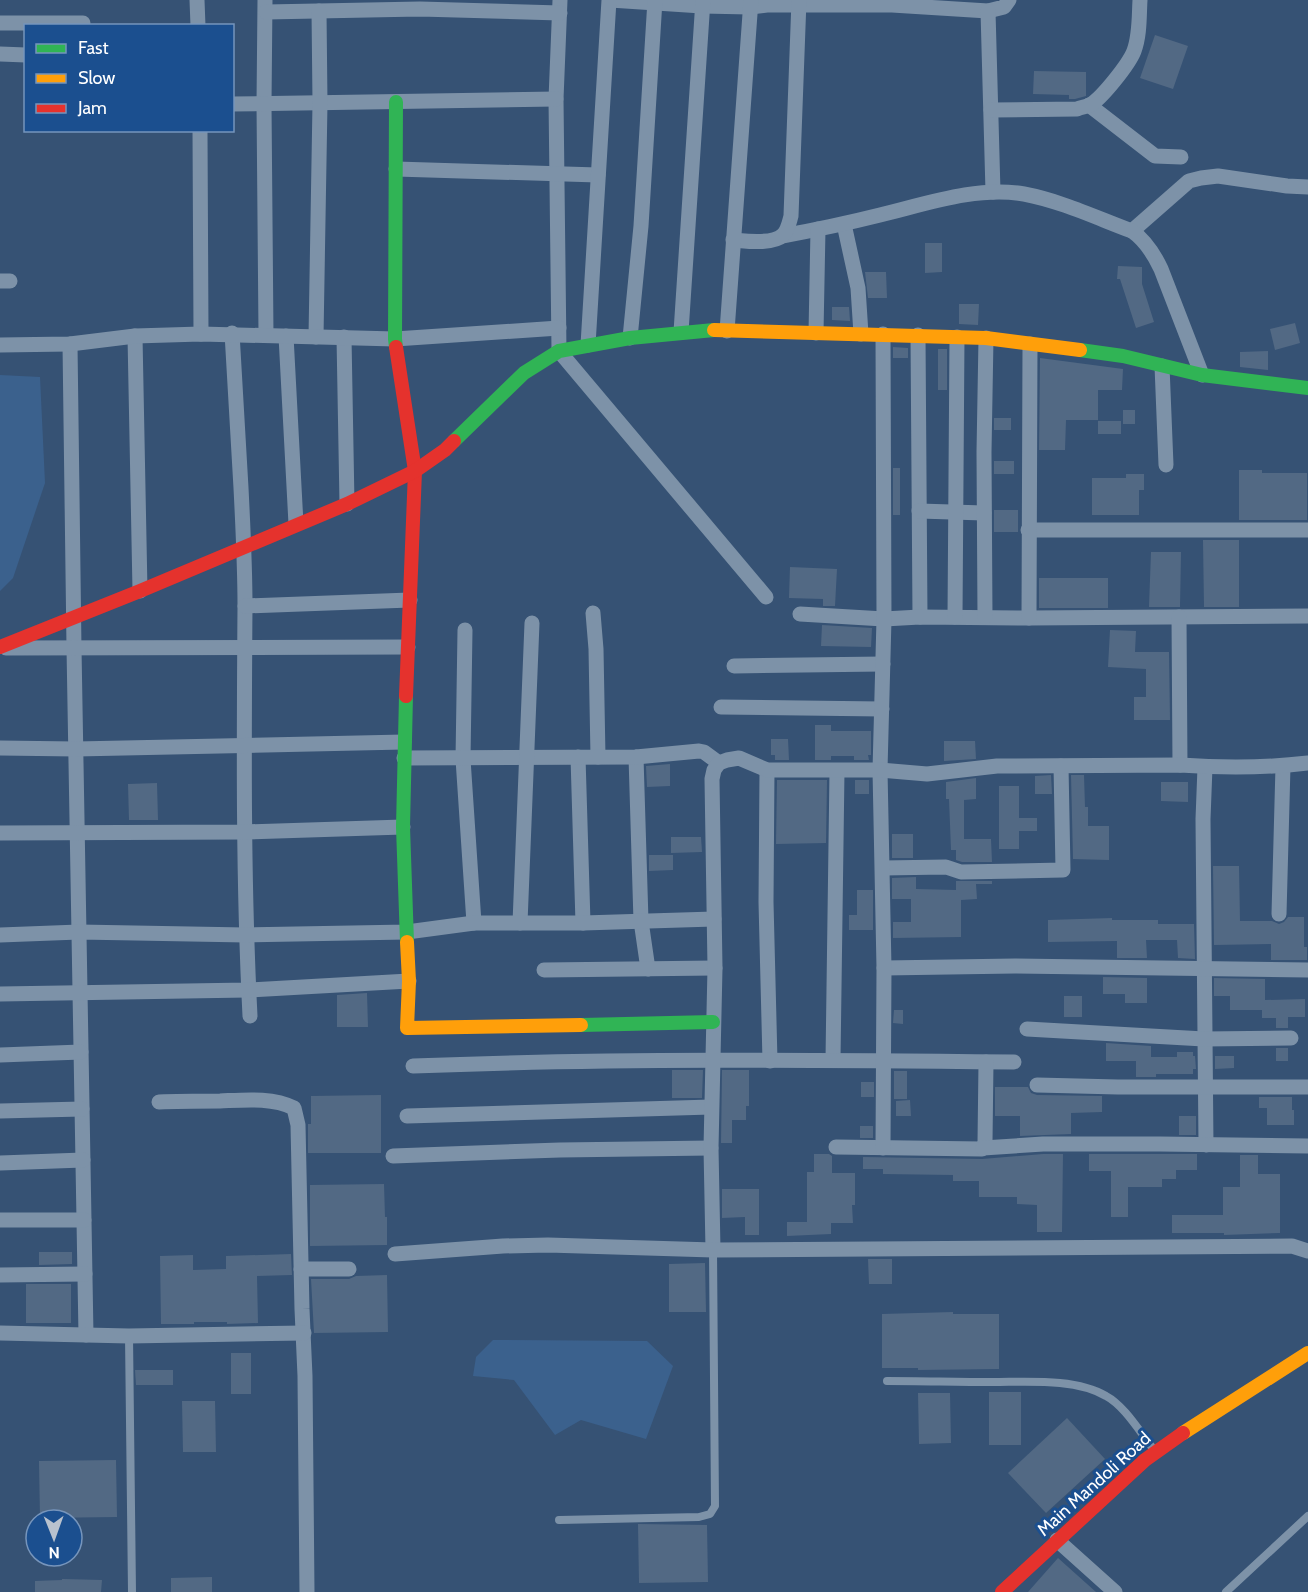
<svg xmlns="http://www.w3.org/2000/svg" width="1308" height="1592" font-family="Cabin,sans-serif">
<style>
.water{fill:#3b618d}
.building{fill:#526984}
.lines{fill:none;stroke-linecap:round;stroke-linejoin:round}
.lane{stroke:#7d92a8;stroke-width:8}
.street{stroke:#7d92a8;stroke-width:15}
.fast{stroke:#30b455;stroke-width:14}
.slow{stroke:#ff9f0a;stroke-width:14}
.jam{stroke:#e5322d;stroke-width:14}
.labels{text-anchor:middle;dominant-baseline:central;stroke-width:6;stroke-linejoin:round;paint-order:stroke}
.street-label{font-size:18px;fill:#fff;stroke:#1b4f8f}
</style>
<rect width="100%" height="100%" fill="#365274"/>
<!-- water -->
<g class="water">
<polygon points="0,375 40,377 45,483 13,578 0,591"/>
<polygon points="493,1340 647,1341 673,1366 646,1439 581,1420 555,1435 514,1380 473,1376 476,1357"/>
</g>
<!-- building -->
<g class="building">
<polygon points="1155,35 1188,46 1173,89 1140,78"/>
<polygon points="1034,71 1086,72 1086,96 1075,99 1069,99 1069,95 1033,94"/>
<polygon points="925,243 942,243 942,272 925,273"/>
<polygon points="1118,266 1142,267 1142,284 1154,322 1136,328 1120,279 1117,279"/>
<polygon points="865,272 886,272 887,298 868,298"/>
<polygon points="959,304 979,304 978,325 959,324"/>
<polygon points="832,307 849,307 850,321 832,320"/>
<polygon points="1295,323 1300,343 1275,350 1270,329"/>
<polygon points="893,347 908,348 908,358 893,358"/>
<rect x="938" y="349" width="9" height="41"/>
<polygon points="1268,351 1268,370 1240,367 1240,352"/>
<polygon points="1040,358 1123,369 1122,390 1098,390 1098,420 1066,420 1065,450 1039,450"/>
<rect x="1123" y="410" width="12" height="14"/>
<rect x="994" y="418" width="17" height="12"/>
<rect x="1098" y="421" width="23" height="13"/>
<rect x="994" y="461" width="20" height="13"/>
<rect x="893" y="468" width="7" height="47"/>
<polygon points="1239,470 1262,470 1262,473 1307,473 1307,520 1239,520"/>
<polygon points="1126,474 1144,474 1144,490 1139,490 1139,515 1092,515 1092,478 1126,478"/>
<rect x="994" y="510" width="24" height="22"/>
<polygon points="1203,540 1239,540 1239,607 1204,607"/>
<polygon points="1151,552 1181,552 1180,607 1149,607"/>
<polygon points="790,567 837,569 835,606 823,606 823,599 789,598"/>
<rect x="1039" y="578" width="69" height="30"/>
<polygon points="822,625 872,628 871,647 821,646"/>
<polygon points="1110,630 1136,631 1135,652 1169,652 1170,720 1134,720 1134,697 1146,697 1146,669 1108,667"/>
<polygon points="815,725 831,725 831,731 871,731 871,755 868,755 869,760 854,760 854,756 831,756 831,760 815,760"/>
<polygon points="771,739 788,739 789,760 775,760 775,755 771,755"/>
<polygon points="944,741 975,741 976,759 944,761"/>
<polygon points="670,764 670,786 647,787 646,766"/>
<polygon points="1051,775 1052,794 1035,794 1035,776"/>
<polygon points="1071,775 1084,775 1085,807 1088,807 1088,826 1109,826 1109,860 1073,859"/>
<polygon points="976,778 976,799 964,800 964,839 991,839 992,862 962,862 956,860 956,850 951,850 949,799 946,799 946,782"/>
<polygon points="777,780 827,780 826,843 776,844"/>
<rect x="855" y="780" width="14" height="14"/>
<polygon points="1161,782 1188,782 1188,802 1161,801"/>
<polygon points="157,783 158,820 129,820 128,784"/>
<polygon points="999,786 1019,786 1019,818 1037,818 1037,831 1019,831 1019,849 999,849"/>
<rect x="892" y="834" width="21" height="24"/>
<polygon points="671,837 701,837 702,852 671,853"/>
<polygon points="649,855 673,855 673,870 649,871"/>
<polygon points="1213,866 1239,866 1240,921 1272,921 1279,924 1284,922 1288,917 1304,917 1304,947 1307,947 1307,960 1271,960 1271,944 1214,945"/>
<polygon points="916,877 916,889 956,890 956,881 992,881 992,884 976,884 977,899 961,900 961,937 893,938 893,922 911,922 911,899 892,899 892,878"/>
<polygon points="857,890 873,890 873,930 849,930 849,915 857,915"/>
<polygon points="1112,918 1112,920 1158,920 1158,924 1194,924 1195,959 1178,958 1177,940 1146,940 1147,958 1117,958 1117,941 1048,942 1048,920"/>
<polygon points="1103,977 1147,978 1147,1003 1125,1003 1125,994 1103,994"/>
<polygon points="1214,978 1265,979 1265,1000 1305,999 1305,1017 1288,1017 1288,1028 1276,1028 1276,1018 1262,1018 1262,1010 1230,1010 1230,996 1214,996"/>
<polygon points="367,993 368,1027 337,1027 337,995"/>
<rect x="1064" y="996" width="18" height="21"/>
<polygon points="894,1010 903,1010 903,1024 893,1023"/>
<polygon points="1106,1043 1151,1046 1151,1057 1177,1057 1177,1052 1193,1052 1193,1056 1195,1056 1196,1069 1193,1069 1193,1074 1156,1074 1156,1077 1136,1077 1136,1061 1106,1061"/>
<rect x="1276" y="1048" width="12" height="13"/>
<polygon points="1215,1056 1234,1056 1234,1068 1215,1069"/>
<polygon points="672,1070 703,1070 702,1098 672,1098"/>
<polygon points="722,1070 749,1070 749,1106 746,1106 746,1120 732,1120 732,1143 721,1143"/>
<rect x="894" y="1071" width="13" height="28"/>
<rect x="861" y="1082" width="13" height="15"/>
<polygon points="995,1087 1028,1087 1031,1093 1037,1095 1102,1096 1102,1112 1071,1113 1071,1134 1020,1136 1020,1116 995,1116"/>
<polygon points="381,1095 381,1153 308,1153 308,1124 311,1124 311,1096"/>
<polygon points="1259,1097 1292,1097 1292,1110 1294,1110 1294,1125 1267,1125 1267,1108 1259,1108"/>
<polygon points="910,1100 911,1116 896,1116 896,1101"/>
<rect x="1179" y="1116" width="17" height="19"/>
<rect x="860" y="1126" width="13" height="12"/>
<polygon points="814,1154 829,1154 832,1156 832,1173 855,1173 855,1205 852,1205 853,1223 831,1223 831,1234 787,1236 787,1222 807,1222 807,1172 814,1172"/>
<polygon points="1043,1154 1063,1154 1062,1232 1037,1232 1037,1205 1017,1204 1017,1197 979,1197 979,1181 953,1181 953,1175 883,1174 883,1169 863,1169 863,1157 982,1159"/>
<polygon points="1089,1154 1197,1154 1197,1170 1176,1170 1176,1179 1162,1179 1162,1187 1128,1187 1128,1217 1111,1217 1111,1171 1089,1171"/>
<polygon points="1240,1155 1258,1155 1258,1174 1280,1174 1280,1233 1224,1235 1224,1233 1172,1233 1172,1215 1223,1215 1223,1187 1240,1187"/>
<polygon points="384,1184 385,1217 387,1217 387,1245 310,1246 310,1185"/>
<polygon points="722,1189 759,1189 759,1235 745,1235 745,1217 722,1218"/>
<polygon points="39,1252 72,1252 72,1264 39,1265"/>
<polygon points="291,1254 292,1275 257,1276 258,1323 227,1324 227,1322 194,1322 194,1324 161,1324 160,1256 193,1255 193,1270 226,1269 226,1256"/>
<polygon points="868,1259 892,1259 892,1284 869,1284"/>
<polygon points="705,1263 706,1312 669,1312 669,1264"/>
<polygon points="387,1275 388,1332 314,1333 311,1279 349,1279 356,1276"/>
<rect x="26" y="1284" width="45" height="39"/>
<polygon points="953,1312 953,1314 999,1314 999,1369 918,1370 918,1368 882,1368 882,1314"/>
<rect x="231" y="1353" width="20" height="41"/>
<polygon points="135,1370 173,1370 173,1385 136,1385"/>
<rect x="989" y="1392" width="32" height="53"/>
<polygon points="918,1393 950,1393 951,1443 919,1444"/>
<polygon points="182,1401 215,1401 216,1452 183,1452"/>
<polygon points="1067,1418 1105,1459 1046,1513 1008,1473"/>
<polygon points="116,1460 117,1517 40,1518 39,1461"/>
<polygon points="638,1524 707,1525 708,1582 639,1583"/>
<polygon points="1058,1558 1096,1592 1028,1592"/>
<polygon points="212,1577 212,1592 171,1592 171,1578"/>
<polygon points="62,1579 102,1580 101,1592 35,1592 35,1581 62,1580"/>
</g>
<g class="lines">
<!-- lane -->
<g class="lane">
<polyline points="129,1336 132,1592"/>
<path d="M 887,1381 C 922,1381 957,1382 993,1382 C 1027,1382 1076,1378 1106,1396 C 1125,1406 1141,1434 1155,1451"/>
<polyline points="559,1520 699,1517 710,1514 715,1506 713,1250"/>
<polyline points="1226,1592 1308,1516"/>
</g>
<!-- street -->
<g class="street">
<polyline points="197,0 198,26"/>
<polyline points="265,0 264,104 266,335"/>
<polyline points="560,0 556,99 559,351 766,597"/>
<polyline points="610,0 702,6 750,7 767,5 892,5 988,11 1004,7 1009,0"/>
<polyline points="988,11 993,192"/>
<polyline points="266,12 420,9 560,13"/>
<polyline points="0,23 83,23"/>
<polyline points="0,54 26,55"/>
<polyline points="232,104 556,99"/>
<polyline points="1089,105 1155,156 1181,157"/>
<path d="M 991,110 L 1077,109 C 1081,107 1086,107 1090,105 C 1102,98 1129,64 1134,51 C 1140,35 1139,16 1140,0"/>
<polyline points="200,130 201,334"/>
<polyline points="396,169 598,175"/>
<polyline points="844,224 858,288 861,334"/>
<polyline points="1132,231 1189,181 1201,178 1218,176 1287,186 1308,187"/>
<path d="M 782,236 C 815,230 848,223 880,215 C 926,204 976,186 1024,194 C 1061,201 1097,218 1132,231 C 1146,241 1154,254 1161,269 L 1202,375"/>
<path d="M 733,240 C 746,241 773,245 783,235 C 788,230 789,223 791,216 L 799,0"/>
<polyline points="0,281 10,281"/>
<polyline points="727,331 751,0"/>
<polyline points="681,332 703,0"/>
<path d="M 232,333 C 235,385 238,437 241,488 C 243,527 245,567 245,606 C 244,743 243,880 250,1016"/>
<polyline points="816,333 818,229"/>
<polyline points="918,335 920,617"/>
<polyline points="135,336 140,591"/>
<polyline points="286,336 296,524"/>
<polyline points="316,337 320,103 319,11"/>
<polyline points="344,337 347,504"/>
<polyline points="630,338 641,226 655,0"/>
<polyline points="70,344 74,648 86,1335"/>
<polyline points="0,345 70,344 135,336 201,334 395,339 559,328"/>
<polyline points="588,345 609,0"/>
<polyline points="1162,366 1166,465"/>
<polyline points="919,511 984,513"/>
<polyline points="1028,530 1308,530"/>
<polyline points="245,606 410,600"/>
<polyline points="593,613 596,649 598,757"/>
<polyline points="800,614 884,619 920,617 1029,618 1308,616"/>
<polyline points="955,617 957,337"/>
<polyline points="985,617 984,452 986,338"/>
<polyline points="1179,617 1180,765"/>
<polyline points="1029,618 1030,344"/>
<polyline points="465,630 463,759 474,923"/>
<polyline points="6,648 408,647"/>
<polyline points="734,666 883,664"/>
<polyline points="721,707 882,709"/>
<polyline points="0,748 76,749 404,742"/>
<polyline points="578,757 583,923"/>
<polyline points="636,757 641,921 648,969"/>
<polyline points="404,758 636,757 699,751 704,752 719,763"/>
<polyline points="1205,767 1203,819 1206,1145"/>
<polyline points="767,770 766,902 770,1061"/>
<polyline points="0,833 244,832 403,827"/>
<polyline points="883,868 946,867 961,872 1063,870 1061,766"/>
<polyline points="1279,914 1283,766"/>
<polyline points="520,923 532,623"/>
<polyline points="0,935 79,932 246,935 407,932 474,923 583,923 714,919"/>
<polyline points="884,968 1015,966 1308,970"/>
<polyline points="544,970 715,968"/>
<polyline points="0,994 248,990 409,981"/>
<polyline points="1027,1029 1204,1039 1291,1038"/>
<polyline points="0,1055 81,1052"/>
<polyline points="833,1060 837,771"/>
<path d="M 413,1066 C 613,1058 814,1060 1014,1062"/>
<polyline points="1037,1085 1118,1087 1308,1087"/>
<path d="M 159,1102 C 179,1101 200,1101 220,1101 C 244,1100 272,1097 294,1108 L 298,1125 L 302,1309 L 305,1376 L 307,1592"/>
<polyline points="0,1111 82,1109"/>
<polyline points="407,1116 711,1107"/>
<polyline points="836,1147 982,1149 983,1148 985,1142 986,1062"/>
<polyline points="883,1148 884,968 880,770 884,619 883,334"/>
<polyline points="983,1148 1043,1144 1160,1144 1308,1146"/>
<polyline points="393,1156 560,1150 711,1148"/>
<polyline points="0,1163 83,1160"/>
<polyline points="0,1220 84,1220"/>
<path d="M 713,1250 L 711,1148 L 715,968 L 712,779 L 714,770 L 719,763 L 727,760 L 739,758 L 767,770 L 880,770 L 927,774 L 997,766 L 1180,765 C 1222,768 1266,768 1308,763"/>
<polyline points="395,1254 503,1246 548,1245 713,1250 1292,1246 1308,1251"/>
<polyline points="301,1269 349,1269"/>
<polyline points="0,1275 85,1274"/>
<polyline points="0,1333 129,1336 304,1333"/>
<polyline points="1057,1540 1115,1592"/>
</g>
<!-- fast -->
<g class="fast">
<polyline points="396,102 395,339 396,347"/>
<polyline points="1080,350 1123,356 1202,375 1308,388"/>
<polyline points="454,441 524,373 559,351 630,338 714,330"/>
<polyline points="406,696 403,827 407,942"/>
<polyline points="581,1025 713,1022"/>
</g>
<!-- slow -->
<g class="slow">
<polyline points="714,330 986,338 1080,350"/>
<polyline points="407,942 409,981 407,1028 581,1025"/>
<polyline points="1183,1433 1308,1353"/>
</g>
<!-- jam -->
<g class="jam">
<polyline points="396,347 415,471 406,696"/>
<polyline points="0,647 140,591 347,504 415,471 445,450 454,441"/>
<polyline points="1002,1592 1145,1460 1183,1433"/>
</g>
</g>
<g class="labels">
<!-- street labels -->
<g class="street-label">
<text transform="translate(1094 1484) rotate(-42)">Main Mandoli Road</text>
</g>
</g>
<!-- legend -->
<rect x="24" y="24" width="210" height="108" fill="#1b4f8f" stroke="#7695bc" stroke-width="1.5"/>
<rect x="36" y="44" width="30" height="9" fill="#30b455" stroke="#7695bc" stroke-width="1.5"/>
<text x="78" y="54" font-size="18" fill="#ffffff">Fast</text>
<rect x="36" y="74" width="30" height="9" fill="#ff9f0a" stroke="#7695bc" stroke-width="1.5"/>
<text x="78" y="84" font-size="18" fill="#ffffff">Slow</text>
<rect x="36" y="104" width="30" height="9" fill="#e5322d" stroke="#7695bc" stroke-width="1.5"/>
<text x="78" y="114" font-size="18" fill="#ffffff">Jam</text>
<!-- north arrow -->
<g transform="translate(54 1538) rotate(179)"><circle r="28" fill="#1b4f8f" stroke="#7695bc" stroke-width="1.5"/>
<path d="M0-4.5L10 22L0 15L-10 22Z" fill="#b9c2ce"/>
<text y="-9" font-size="16" font-weight="bold" text-anchor="middle" fill="#ffffff">N</text>
</g>
</svg>
